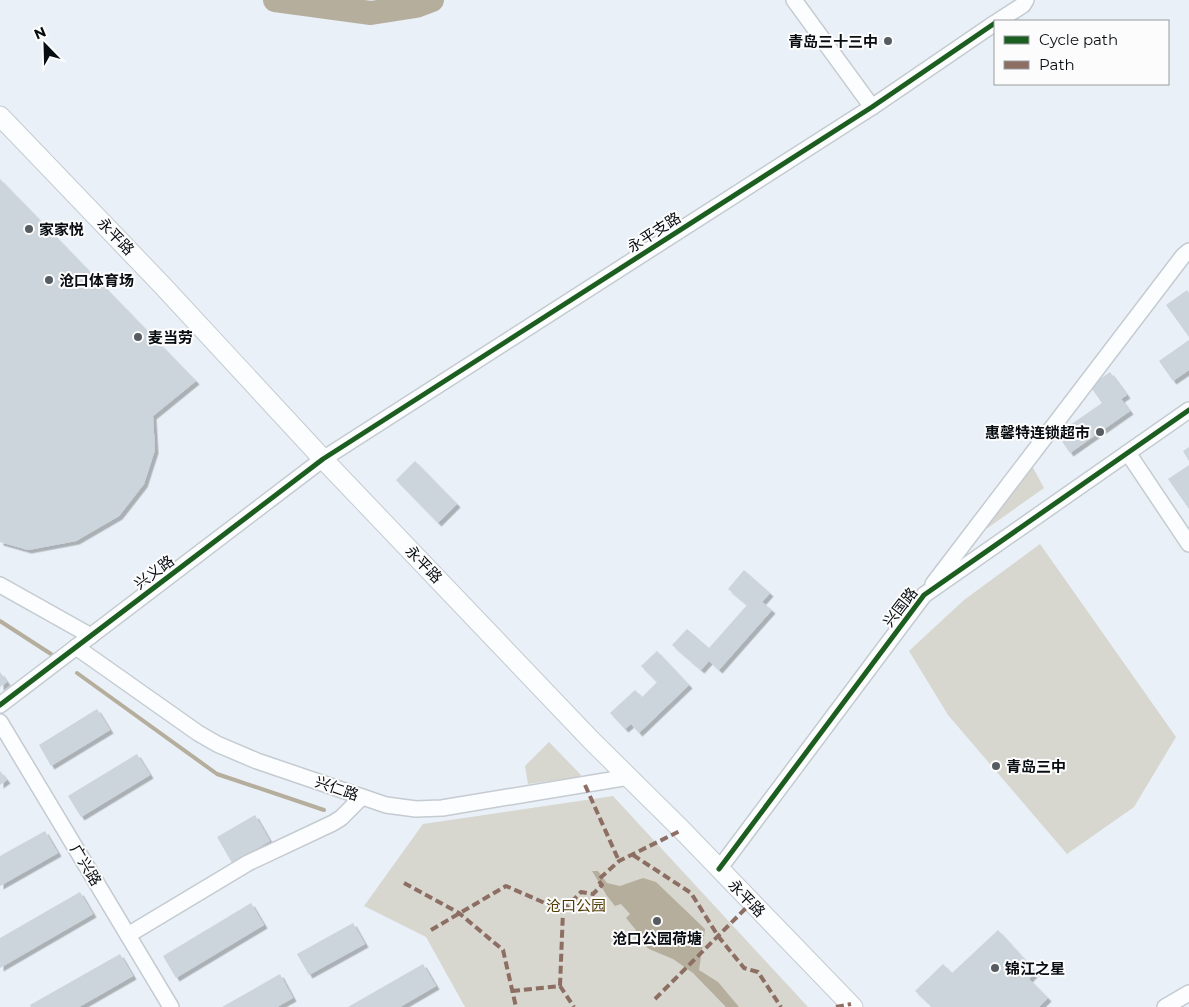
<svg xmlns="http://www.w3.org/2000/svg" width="1189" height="1007" font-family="Montserrat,'Noto Sans SC',sans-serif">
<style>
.green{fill:#d7d6cf}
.water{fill:#b5ae9d}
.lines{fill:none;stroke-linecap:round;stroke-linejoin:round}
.stream{stroke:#b5ae9d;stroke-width:4}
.river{stroke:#b5ae9d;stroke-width:24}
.building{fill:#ccd4dc;filter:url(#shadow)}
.minor-casing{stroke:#c4cbd1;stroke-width:18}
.major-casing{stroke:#c4cbd1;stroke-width:21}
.minor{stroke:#fcfdfe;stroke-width:15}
.major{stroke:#fcfdfe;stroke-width:19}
.quiet{stroke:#8d6e63;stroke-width:4;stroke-dasharray:8 4;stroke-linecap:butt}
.cycleway-casing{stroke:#fcfcfc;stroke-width:8}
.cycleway{stroke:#1b5e20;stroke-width:5}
.poi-dot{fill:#575c62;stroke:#fcfcfc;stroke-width:2}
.labels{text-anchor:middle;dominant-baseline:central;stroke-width:4;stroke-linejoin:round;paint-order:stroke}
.poi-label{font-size:15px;font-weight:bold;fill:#080d12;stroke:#fcfcfc;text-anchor:start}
.street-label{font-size:15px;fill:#080d12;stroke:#fcfcfc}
.park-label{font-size:15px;fill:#523d07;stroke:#fcfcfc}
</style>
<defs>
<filter id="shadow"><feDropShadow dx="3.5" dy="3.5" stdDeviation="0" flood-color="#0004"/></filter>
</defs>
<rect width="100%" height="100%" fill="#e9f0f7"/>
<!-- green -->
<g class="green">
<polygon points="1031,464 1044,488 982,532"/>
<polygon points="1040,544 1176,737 1134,807 1067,854 948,715 909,651 964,600"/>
<polygon points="549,742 581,775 580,777 528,784 525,766"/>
<polygon points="613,796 808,1007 465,1007 426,937 364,906 423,824"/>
</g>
<!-- water -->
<polygon class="water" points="592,871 598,871 607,883 620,886 643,878 656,882 705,929 699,970 718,982 739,1007 726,1007 693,973 673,959 649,949 632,935 636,930 626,918 630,914 621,904 615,906 607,896"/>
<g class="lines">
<!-- stream -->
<g class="stream">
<polyline points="0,621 51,654"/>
<polyline points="77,673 217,774 324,810"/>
</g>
<!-- river -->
<polyline class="river" points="275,0 371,13 416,6 432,0"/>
</g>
<!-- building -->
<g class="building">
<polygon points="0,179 196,381 153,416 155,450 144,484 119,516 76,541 28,550 0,542"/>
<polygon points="1187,290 1189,293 1189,337 1166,305"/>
<polygon points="1189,340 1189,370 1173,381 1159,361"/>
<polygon points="1110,372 1127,395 1121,399 1130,411 1070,453 1057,434 1102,403 1090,386"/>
<polygon points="1189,447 1189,461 1183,451"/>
<polygon points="415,461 457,504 438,523 396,480"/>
<polygon points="1189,465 1189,509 1168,479"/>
<polygon points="744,570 770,593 762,602 772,610 719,670 709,661 701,670 672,645 687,629 709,648 747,605 728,589"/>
<polygon points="657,651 689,685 639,733 631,724 625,729 610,713 635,690 642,697 657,682 641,666"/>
<polygon points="0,672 7,682 0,687"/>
<polygon points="97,709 110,730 51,766 39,745"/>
<polygon points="137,754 150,775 81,817 68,796"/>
<polygon points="0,771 7,780 0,785"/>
<polygon points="255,815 270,841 232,863 217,837"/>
<polygon points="45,831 58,853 0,886 0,856"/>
<polygon points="80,892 93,914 0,968 0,938"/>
<polygon points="251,903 264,925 176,978 163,956"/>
<polygon points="353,923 365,944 309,975 297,954"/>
<polygon points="998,930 1036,972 1029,979 1048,998 1039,1007 932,1007 915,991 943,964 952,973"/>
<polygon points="120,954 133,976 79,1007 31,1007 30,1005"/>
<polygon points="423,964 436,986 400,1007 348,1007"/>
<polygon points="280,974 293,998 277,1007 222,1007"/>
</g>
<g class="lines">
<defs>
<g id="minor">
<polyline points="794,0 872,107"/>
<polyline points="998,21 1023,5 1026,0"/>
<polyline points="1128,453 1189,544"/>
<polyline points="933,584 1183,256 1189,251"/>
<polyline points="0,585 91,636"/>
<polyline points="76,647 198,733 217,744 257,761 386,805 416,809 442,808 629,777"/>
<polyline points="0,705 323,459 872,107 995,23"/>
<polyline points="0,722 171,1007"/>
<polyline points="719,869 924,595 1189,410"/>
<polyline points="128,935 248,863 333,823 341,818 362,797"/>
<polyline points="1165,1007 1189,993"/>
</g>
<polyline id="major" points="0,116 162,285 323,459 591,740 682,830 853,1007"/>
</defs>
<!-- minor casing -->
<use href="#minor" class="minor-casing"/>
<!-- major casing -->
<use href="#major" class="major-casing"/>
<!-- minor -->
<use href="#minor" class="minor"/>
<!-- major -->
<use href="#major" class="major"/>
<!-- quiet -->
<g class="quiet">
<polyline points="585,785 619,861"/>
<polyline points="633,855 691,893 718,936 744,968 758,972 781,1007"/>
<polyline points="404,883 459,913 503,950 516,1007"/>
<polyline points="563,911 581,892 593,894 602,885 598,880 619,861 682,830"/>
<polyline points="431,930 506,886 563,911 560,986"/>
<polyline points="512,991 560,986 574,1007"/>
<polyline points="655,999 751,903"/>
<polyline points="836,1007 851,1004"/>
</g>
<defs>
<g id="cycleway">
<polyline points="0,705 323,459 872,107 995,23"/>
<polyline points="719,869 924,595 1189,410"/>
</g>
</defs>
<!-- cycleway casing -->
<use href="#cycleway" class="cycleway-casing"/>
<!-- cycleway -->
<use href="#cycleway" class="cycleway"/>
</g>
<!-- markers -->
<g class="poi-dot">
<circle cx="888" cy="41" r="5"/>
<circle cx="29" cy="229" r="5"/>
<circle cx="49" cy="280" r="5"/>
<circle cx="138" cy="337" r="5"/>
<circle cx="1100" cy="432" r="5"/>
<circle cx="996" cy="766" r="5"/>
<circle cx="657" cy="921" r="5"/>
<circle cx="995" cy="968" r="5"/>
</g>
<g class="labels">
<!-- poi labels -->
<g class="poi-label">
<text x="878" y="41" text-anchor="end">青岛三十三中</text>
<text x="39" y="229">家家悦</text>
<text x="59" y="280">沧口体育场</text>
<text x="148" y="337">麦当劳</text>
<text x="1090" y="432" text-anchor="end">惠馨特连锁超市</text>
<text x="1006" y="766">青岛三中</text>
<text x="657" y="938" text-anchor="middle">沧口公园荷塘</text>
<text x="1005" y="968">锦江之星</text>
</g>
<!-- street labels -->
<g class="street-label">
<text transform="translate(654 232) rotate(-33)">永平支路</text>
<text transform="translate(116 236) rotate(46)">永平路</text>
<text transform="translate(424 564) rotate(46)">永平路</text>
<text transform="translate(154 572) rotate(-37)">兴义路</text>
<text transform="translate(900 607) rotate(-52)">兴国路</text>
<text transform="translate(337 788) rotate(19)">兴仁路</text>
<text transform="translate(86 865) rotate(59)">广兴路</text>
<text transform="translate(747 898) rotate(46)">永平路</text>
</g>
<!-- park labels -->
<g class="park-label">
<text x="576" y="905">沧口公园</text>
</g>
</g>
<!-- legend -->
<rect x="994" y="20" width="175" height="65" fill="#fcfcfc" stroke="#9a9c9e"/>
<rect x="1004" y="36" width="25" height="8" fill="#1b5e20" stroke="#9a9c9e"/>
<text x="1039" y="45" font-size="15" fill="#080d12">Cycle path</text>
<rect x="1004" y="61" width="25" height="8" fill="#8d6e63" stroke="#9a9c9e"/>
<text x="1039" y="70" font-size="15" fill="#080d12">Path</text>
<!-- north arrow -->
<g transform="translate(45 45) rotate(337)" stroke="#fcfcfc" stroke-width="4" paint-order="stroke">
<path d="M0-4L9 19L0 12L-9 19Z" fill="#080d12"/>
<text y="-8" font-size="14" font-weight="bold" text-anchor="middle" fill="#080d12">N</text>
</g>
</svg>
